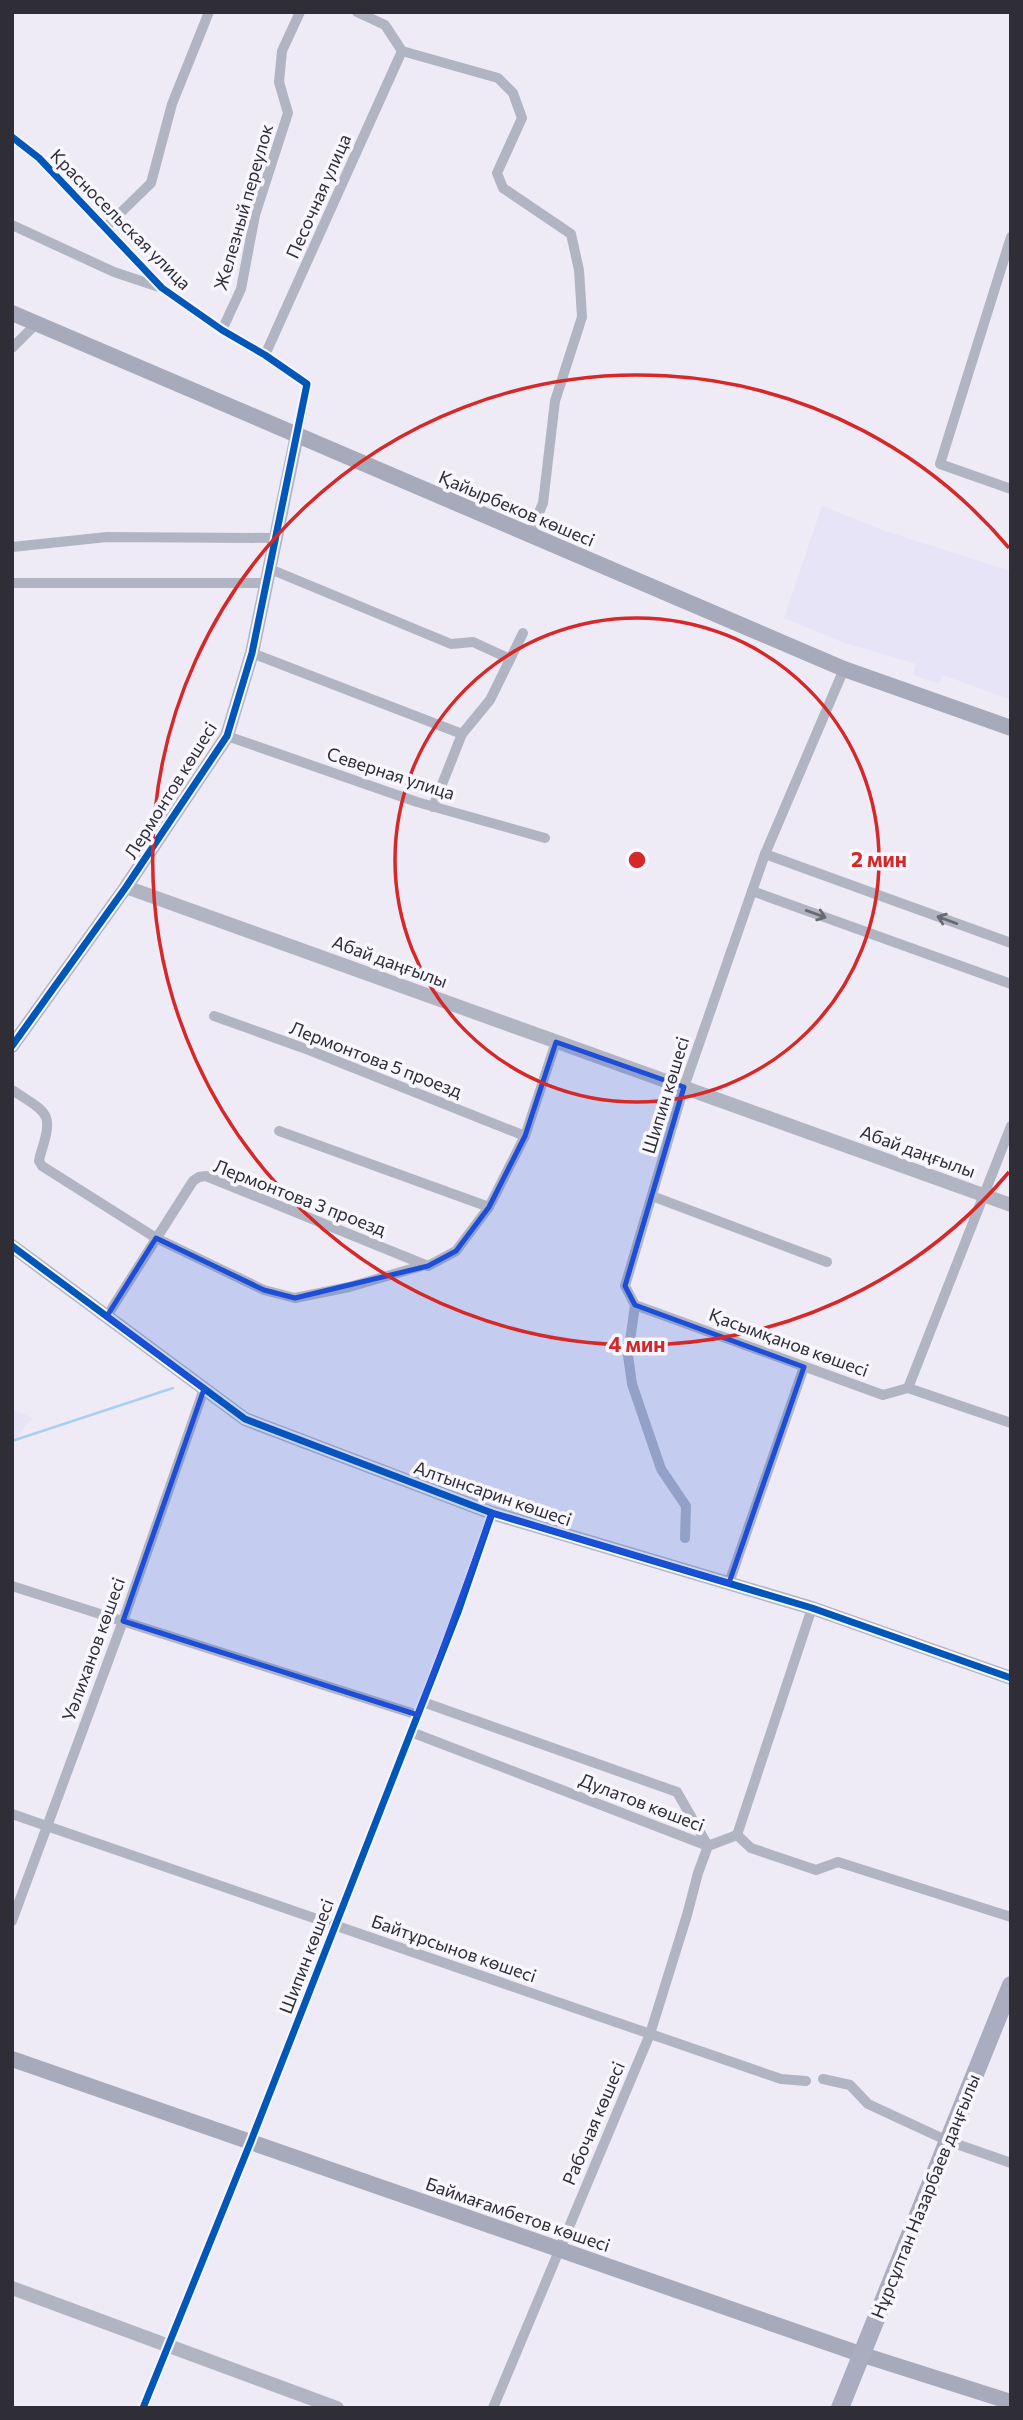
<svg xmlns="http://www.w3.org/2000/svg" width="1023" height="2420" font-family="Commissioner,sans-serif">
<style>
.built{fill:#e8e4f8}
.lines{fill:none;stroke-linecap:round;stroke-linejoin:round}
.stream{stroke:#a9cff0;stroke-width:2.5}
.minor{stroke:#b1b5c3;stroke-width:10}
.tertiary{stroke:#b1b5c3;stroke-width:14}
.secondary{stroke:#a6aaba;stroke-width:16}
.primary{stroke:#a9adbf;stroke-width:18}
.cycleway-casing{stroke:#f8f6fe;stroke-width:11}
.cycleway{stroke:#0057b8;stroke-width:7}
.oneway{stroke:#6a6a75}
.marked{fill:#1d4ed8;fill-opacity:0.2;stroke:#1d4ed8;stroke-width:5;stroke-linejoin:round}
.ring{fill:none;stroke:#d62828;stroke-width:3.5}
.labels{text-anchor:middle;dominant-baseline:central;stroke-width:7;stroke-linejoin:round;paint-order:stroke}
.street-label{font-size:18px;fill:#2f2d35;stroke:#f8f6fe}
.centre{fill:#d62828;stroke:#f8f6fe;stroke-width:3.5}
.ring-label{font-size:21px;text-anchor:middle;font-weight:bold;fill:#d62828;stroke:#f8f6fe;stroke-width:7;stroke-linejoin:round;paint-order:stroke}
</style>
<rect width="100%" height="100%" fill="#eeebf6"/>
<!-- built -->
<g class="built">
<polygon points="822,506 885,531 1011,571 1011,700 943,675 939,684 913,675 916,664 844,643 784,618"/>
<polygon points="12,1409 32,1418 13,1443 12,1443"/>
</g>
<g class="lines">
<!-- stream -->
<polyline class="stream" points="12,1441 173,1388"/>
<!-- minor -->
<g class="minor">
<polyline points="357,12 385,25 402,51 498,78 513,93 522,118 497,173 503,188 571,234 579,270 582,317 555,401 543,503 530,534"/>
<polyline points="12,137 39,158 162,288 222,330 265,355 307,384 297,435"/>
<polyline points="12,225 114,272 159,287"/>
<polyline points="105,228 151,183 172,104 209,12"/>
<polyline points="1011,237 940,464 1011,489"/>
<polyline points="222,330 241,289 255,215 288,113 279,82 282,51 300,12"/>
<polyline points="12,348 37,323"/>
<polyline points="265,355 402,51"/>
<polyline points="12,547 107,537 276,538"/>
<polyline points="270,569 451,644 473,642 510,659"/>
<polyline points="12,583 267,583"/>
<polyline points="252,653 462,734"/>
<polyline points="227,736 417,802 545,838"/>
<polyline points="433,807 462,734 490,700 523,633"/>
<polyline points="765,854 1011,943"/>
<polyline points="752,891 1011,984"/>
<polyline points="214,1016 309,1050 525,1136"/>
<path d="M 12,1090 C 49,1114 54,1112 40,1156 L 39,1161 L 42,1166 L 156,1238 L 264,1290 L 295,1298 L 349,1287 L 425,1265"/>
<polyline points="279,1131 489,1207"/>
<polyline points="652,1196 827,1262"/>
<polyline points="635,1305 883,1395 908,1388 1011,1423"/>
<polyline points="107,1316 193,1181 199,1177 206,1176 428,1266 456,1251 489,1207 525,1136 556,1042"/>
<polyline points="908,1388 1011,1126"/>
<polyline points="685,1538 686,1506 661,1469 632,1384 628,1355 635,1305 625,1286 684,1087 765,854 844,669"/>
<polyline points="729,1583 804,1367"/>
<polyline points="12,1586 418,1715"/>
<polyline points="423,1702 677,1792 708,1846"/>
<polyline points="411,1732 708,1846"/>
<polyline points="12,1814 781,2079 806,2081"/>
<polyline points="737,1835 751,1848 816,1870 838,1862 1011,1917"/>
<polyline points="737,1835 812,1608"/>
<polyline points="708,1846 737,1835"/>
<polyline points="12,1921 123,1621 204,1389"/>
<polyline points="823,2079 850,2085 868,2104 948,2141 1011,2163"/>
<polyline points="143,2408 251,2141 458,1612 492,1513"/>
<polyline points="493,2408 650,2034 687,1915 698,1873 708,1846"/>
</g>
<!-- tertiary -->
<g class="tertiary">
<polyline points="126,887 1011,1205"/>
<polyline points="12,1046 126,887 227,736 252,653 297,435"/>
<polyline points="12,1246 245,1419 492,1513 812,1608 1011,1678"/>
<polyline points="12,2288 337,2408"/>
</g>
<!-- secondary -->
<g class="secondary">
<polyline points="12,313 844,669 1011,728"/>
<polyline points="12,2059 860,2354 1011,2402"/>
</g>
<!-- primary -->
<polyline class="primary" points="840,2408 1011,1985"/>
<defs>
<g id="cycleway">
<polyline points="12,137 39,158 162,288 222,330 265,355 307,384 252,653 227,736 126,887 12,1046"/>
<polyline points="12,1246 245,1419 492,1513 812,1608 1011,1678"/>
<polyline points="143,2408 251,2141 458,1612 492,1513"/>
</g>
</defs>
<!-- cycleway casing -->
<use href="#cycleway" class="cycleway-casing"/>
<!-- cycleway -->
<use href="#cycleway" class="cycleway"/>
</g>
<!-- one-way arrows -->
<defs><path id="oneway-shaft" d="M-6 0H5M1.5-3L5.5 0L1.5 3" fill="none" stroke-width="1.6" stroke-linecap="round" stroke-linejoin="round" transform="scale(1.75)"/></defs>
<g class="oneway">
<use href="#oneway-shaft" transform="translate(816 914) rotate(20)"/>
<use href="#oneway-shaft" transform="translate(947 920) rotate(-160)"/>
</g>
<!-- marked area -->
<path class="marked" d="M 556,1042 L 684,1087 L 625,1286 L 635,1305 L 804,1367 L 729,1583 L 492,1513 L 418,1715 L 123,1621 L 204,1389 L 107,1316 L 156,1238 L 264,1290 L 295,1298 L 428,1266 L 456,1251 L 489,1207 L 525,1136 Z"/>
<!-- distance rings -->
<g class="ring">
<circle cx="637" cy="860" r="242"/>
<path d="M1009 1172A485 485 0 1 1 1009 548"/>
</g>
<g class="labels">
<!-- street labels -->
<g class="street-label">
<text transform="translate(318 196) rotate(-66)">Песочная улица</text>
<text transform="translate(243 207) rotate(-74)">Железный переулок</text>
<text transform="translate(121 219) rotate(45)">Красносельская улица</text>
<text transform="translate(517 508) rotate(23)">Қайырбеков көшесі</text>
<text transform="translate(391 773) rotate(18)">Северная улица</text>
<text transform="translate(170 790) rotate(-58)">Лермонтов көшесі</text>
<text transform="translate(390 961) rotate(20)">Абай даңғылы</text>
<text transform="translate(376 1059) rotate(21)">Лермонтова 5 проезд</text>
<text transform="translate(665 1095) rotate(-73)">Шипин көшесі</text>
<text transform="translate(918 1151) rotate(20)">Абай даңғылы</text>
<text transform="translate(300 1197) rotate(21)">Лермонтова 3 проезд</text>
<text transform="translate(789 1342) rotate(20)">Қасымқанов көшесі</text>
<text transform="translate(493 1493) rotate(19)">Алтынсарин көшесі</text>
<text transform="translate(93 1649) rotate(-70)">Уәлиханов көшесі</text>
<text transform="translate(642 1802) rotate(21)">Дулатов көшесі</text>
<text transform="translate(454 1948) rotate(19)">Байтұрсынов көшесі</text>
<text transform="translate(306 1956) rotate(-69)">Шипин көшесі</text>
<text transform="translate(593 2123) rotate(-67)">Рабочая көшесі</text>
<text transform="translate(925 2196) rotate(-68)">Нұрсұлтан Назарбаев даңғылы</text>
<text transform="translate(518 2214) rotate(19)">Баймағамбетов көшесі</text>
</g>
</g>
<circle cx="637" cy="860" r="10" class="centre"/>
<g class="ring-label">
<text x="879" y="867">2 мин</text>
<text x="637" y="1352">4 мин</text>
</g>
<!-- border -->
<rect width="1023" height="2420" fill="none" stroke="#2f2d35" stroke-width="28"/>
</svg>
